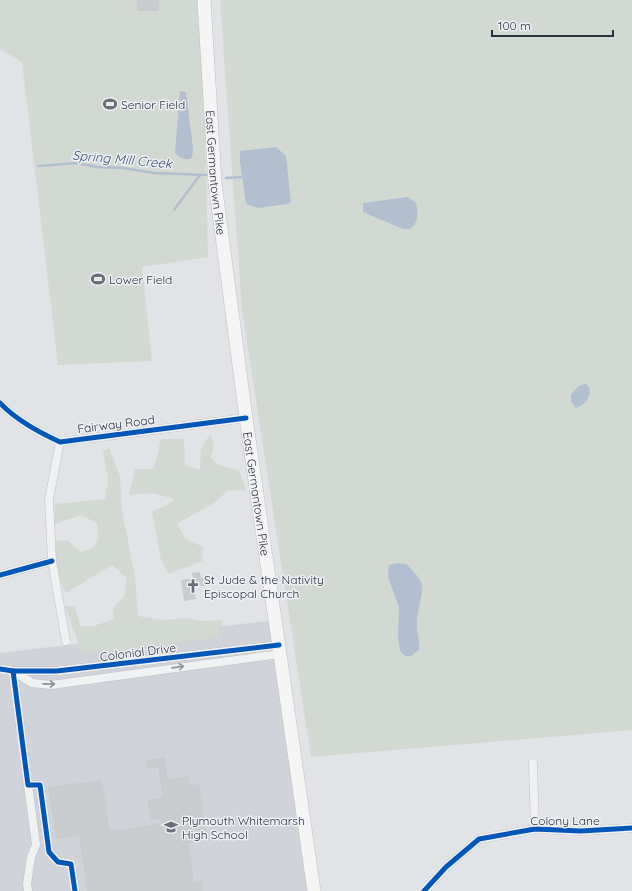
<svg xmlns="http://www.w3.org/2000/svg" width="632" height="891" font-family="Quicksand,sans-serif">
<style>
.built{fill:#d0d3d9}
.green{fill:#d2d9d2}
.water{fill:#b1bfd0}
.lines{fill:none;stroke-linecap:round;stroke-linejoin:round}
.stream{stroke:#b1bfd0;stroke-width:2.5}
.building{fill:#c9cbce}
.street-casing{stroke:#bfc1c4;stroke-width:9}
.primary-casing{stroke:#bec0c4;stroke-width:14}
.street{stroke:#f0f1f3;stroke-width:8}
.primary{stroke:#f5f5f6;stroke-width:13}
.cycleway-casing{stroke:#eff1f5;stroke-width:8}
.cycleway{stroke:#0057b8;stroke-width:5}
.oneway{stroke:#8c9098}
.labels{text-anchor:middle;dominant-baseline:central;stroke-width:3;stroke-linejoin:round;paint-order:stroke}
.poi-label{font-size:12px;fill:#29303e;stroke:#eff1f5;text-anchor:start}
.street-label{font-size:12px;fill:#29303e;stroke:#eff1f5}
.water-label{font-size:13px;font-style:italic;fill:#364e6f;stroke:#eff1f5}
</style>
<rect width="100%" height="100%" fill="#e1e3e6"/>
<!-- built -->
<polygon class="built" points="275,620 314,891 0,891 0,653"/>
<!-- green -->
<g class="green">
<polygon points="0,0 202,0 208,257 142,267 152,361 58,365 22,62 0,49"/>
<polygon points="220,0 632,0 632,730 311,757 242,310"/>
<polygon points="210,434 214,444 211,458 219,465 239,470 246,490 227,491 214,503 177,524 185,538 203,547 202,561 169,574 161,560 152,511 164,507 175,499 152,493 129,495 135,469 154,469 161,439 184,439 185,465 200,470 201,449"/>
<polygon points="109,448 120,476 122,510 135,577 138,616 161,620 185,618 203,621 223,620 218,637 124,650 79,653 77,639 65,606 75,607 80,626 94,626 114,619 113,608 124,596 127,578 112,565 66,593 59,578 54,541 67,540 81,552 94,547 99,538 97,523 81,515 55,524 55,504 105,499 108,480 103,450"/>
</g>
<!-- water -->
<g class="water">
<path d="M 180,91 L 186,92 L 193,148 L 192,158 C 185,161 180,158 175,153 Z"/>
<polygon points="276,147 286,156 291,202 288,204 258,208 246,204 240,161 240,151"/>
<path d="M 408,197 L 416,203 C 418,213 419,222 410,229 L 403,229 L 363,212 L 363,203 Z"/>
<path d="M 586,384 L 590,388 C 590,399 586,404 576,408 L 571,402 L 571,394 L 580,385 Z"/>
<path d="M 397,563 L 406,564 C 432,588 420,590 417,620 C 416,631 420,640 419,650 L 411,656 L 405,656 L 400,651 L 398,638 L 399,607 L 388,577 L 389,565 Z"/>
</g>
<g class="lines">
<!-- stream -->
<g class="stream">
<polyline points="38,166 77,163 97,167 123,168 154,173 206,175"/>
<polyline points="226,178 243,177"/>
<polyline points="174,210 200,175"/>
</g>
</g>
<!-- building -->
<g class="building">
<rect x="137" y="0" width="22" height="11"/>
<polygon points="200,572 201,578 213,576 214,580 217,581 214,581 215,584 194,587 196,599 184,601 181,580 193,578 192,573"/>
<polygon points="165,757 168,779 188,776 190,785 199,784 207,840 189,843 194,882 202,881 203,891 87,891 79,836 56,839 48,787 102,780 110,831 162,823 161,819 151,820 147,800 163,797 158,767 147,769 146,760"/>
</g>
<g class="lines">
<defs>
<g id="street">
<path d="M 0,403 C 16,420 38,432 60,442 L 246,418"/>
<polyline points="60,442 49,499 52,561 66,641"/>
<polyline points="0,575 52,561"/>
<polyline points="0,669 13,671 57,671 279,645"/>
<polyline points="13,671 32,683 51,685 280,654"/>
<polyline points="13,671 28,785 40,785 49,852 58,862 71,864 75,891"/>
<polyline points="533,763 535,829"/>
<polyline points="28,785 36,845 31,857 27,884 28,891"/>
<polyline points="424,891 446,867 479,839 535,829 581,831 632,828"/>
</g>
<g id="primary">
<path id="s1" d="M 204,0 L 215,183 L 246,418 L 314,891"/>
</g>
</defs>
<!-- street casing -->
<use href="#street" class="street-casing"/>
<!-- primary casing -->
<use href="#primary" class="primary-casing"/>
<!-- street -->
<use href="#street" class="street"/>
<!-- primary -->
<use href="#primary" class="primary"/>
<defs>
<g id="cycleway">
<path d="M 0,403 C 16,420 38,432 60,442 L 246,418"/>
<polyline points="0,575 52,561"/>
<polyline points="0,669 13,671 57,671 279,645"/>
<polyline points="13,671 28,785 40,785 49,852 58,862 71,864 75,891"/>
<polyline points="424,891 446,867 479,839 535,829 581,831 632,828"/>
</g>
</defs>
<!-- cycleway casing -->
<use href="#cycleway" class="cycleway-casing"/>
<!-- cycleway -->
<use href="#cycleway" class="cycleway"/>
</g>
<!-- one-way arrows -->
<defs><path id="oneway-shaft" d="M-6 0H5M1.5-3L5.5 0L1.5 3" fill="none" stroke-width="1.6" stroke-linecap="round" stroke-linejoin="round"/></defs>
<g class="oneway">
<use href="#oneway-shaft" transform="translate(178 667) rotate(-8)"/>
<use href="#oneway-shaft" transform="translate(49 684) rotate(1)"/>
</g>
<!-- icons -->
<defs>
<symbol id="stadium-bare" viewBox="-9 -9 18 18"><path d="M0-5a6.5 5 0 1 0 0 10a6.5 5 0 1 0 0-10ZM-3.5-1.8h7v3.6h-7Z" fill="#696f79" stroke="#eff1f5" stroke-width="2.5" paint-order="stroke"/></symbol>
<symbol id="church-bare" viewBox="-9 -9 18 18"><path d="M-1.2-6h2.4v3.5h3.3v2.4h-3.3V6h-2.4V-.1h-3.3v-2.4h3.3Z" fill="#696f79" stroke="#eff1f5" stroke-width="2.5" paint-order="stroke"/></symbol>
<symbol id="school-bare" viewBox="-9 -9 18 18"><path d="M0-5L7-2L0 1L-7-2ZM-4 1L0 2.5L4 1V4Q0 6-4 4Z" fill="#696f79" stroke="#eff1f5" stroke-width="2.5" paint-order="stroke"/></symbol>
</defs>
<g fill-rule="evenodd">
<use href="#stadium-bare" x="100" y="94" width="20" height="20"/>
<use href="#stadium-bare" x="88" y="269" width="20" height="20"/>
<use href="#church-bare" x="183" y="576" width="20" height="20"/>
<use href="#school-bare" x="161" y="817" width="20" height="20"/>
</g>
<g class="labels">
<!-- poi labels -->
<g class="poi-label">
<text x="121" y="104">Senior Field</text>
<text x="109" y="279">Lower Field</text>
<text x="204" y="579">St Jude &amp; the Nativity<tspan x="204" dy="14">Episcopal Church</tspan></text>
<text x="182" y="820">Plymouth Whitemarsh<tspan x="182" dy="14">High School</tspan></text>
</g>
<!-- street labels -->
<g class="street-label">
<text stroke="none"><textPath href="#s1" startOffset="173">East Germantown Pike</textPath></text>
<text transform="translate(116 424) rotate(-7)">Fairway Road</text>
<text stroke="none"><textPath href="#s1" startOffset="497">East Germantown Pike</textPath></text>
<text transform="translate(138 652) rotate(-7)">Colonial Drive</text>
<text x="565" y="820">Colony Lane</text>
</g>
<!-- water labels -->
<g class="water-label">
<text transform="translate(122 159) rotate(5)">Spring Mill Creek</text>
</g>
</g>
<!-- scale -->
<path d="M492 30v6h121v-6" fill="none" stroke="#29303e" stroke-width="2"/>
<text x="498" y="30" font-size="12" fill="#29303e" stroke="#eff1f5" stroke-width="3" paint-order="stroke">100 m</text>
</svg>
